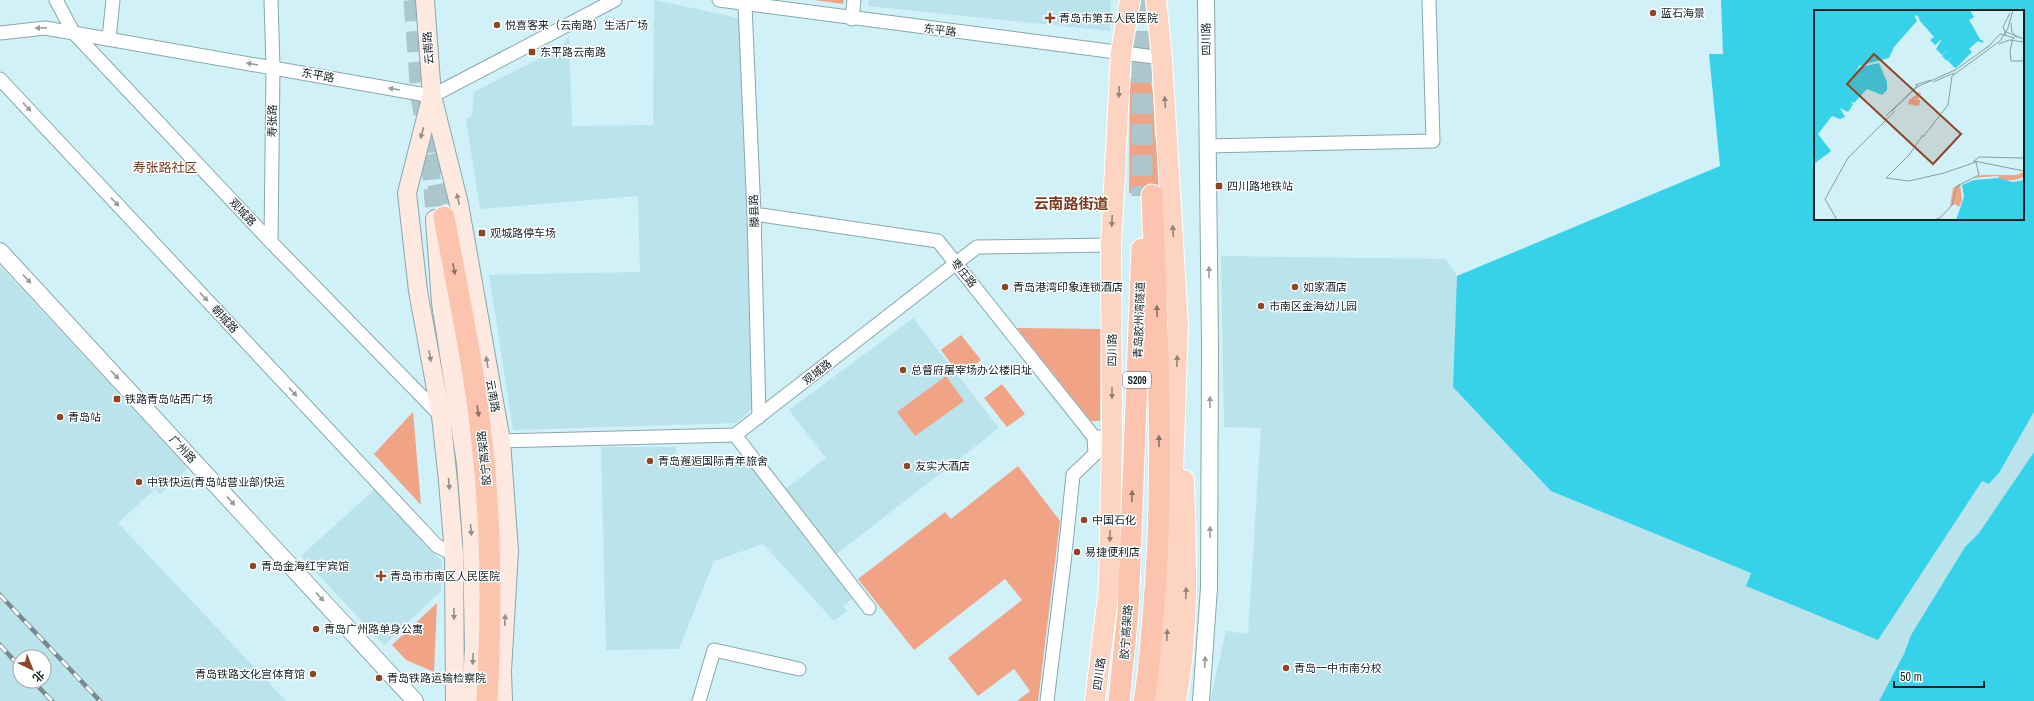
<svg xmlns="http://www.w3.org/2000/svg" width="2034" height="701" font-family="'Archivo Narrow','Noto Sans SC',sans-serif">
<style>
.built{fill:#bae3eb;fill-rule:evenodd}
.green{fill:#f1a485}
.water{fill:#36d2ea;fill-rule:evenodd}
.lines{fill:none;stroke-linecap:round;stroke-linejoin:round}
.secondary-tunnel{stroke:#abc7cd;stroke-width:18;stroke-dasharray:18 9;stroke-linecap:butt}
.trunk-tunnel{stroke:#abc7cd;stroke-width:21;stroke-dasharray:21 10;stroke-linecap:butt}
.minor-casing{stroke:#89a7ad;stroke-width:15}
.tertiary-casing{stroke:#89a7ad;stroke-width:18}
.secondary-casing{stroke:#89a7ad;stroke-width:20}
.primary-casing{stroke:#fff;stroke-width:22}
.trunk-casing{stroke:#fff;stroke-width:23}
.minor{stroke:#fff;stroke-width:13}
.tertiary{stroke:#fff;stroke-width:16}
.secondary{stroke:#fee9e0;stroke-width:18}
.primary{stroke:#fdd3c2;stroke-width:20}
.trunk{stroke:#fcc4ae;stroke-width:21}
.rail-casing{stroke:#758b90;stroke-width:4.5}
.rail{stroke:#fff;stroke-width:3;stroke-dasharray:9;stroke-linecap:butt}
.oneway{fill:#969b9c}
.oneway2{fill:#95837b}
.oneway3{fill:#958f8b}
.oneway4{fill:#887269}
.poi-dot{fill:#8d4525;stroke:#fff;stroke-width:1.5}
.labels{text-anchor:middle;dominant-baseline:central;stroke-width:3;stroke-linejoin:round;paint-order:stroke}
.shield{fill:#fff;stroke:#5b6466;stroke-width:1}
.shield-label{font-size:10px;font-weight:bold;fill:#152124}
.poi-label{font-size:11px;fill:#152124;stroke:#fff;text-anchor:start}
.street-label{font-size:11px;fill:#152124;stroke:#fff}
.quarter-label{font-size:13px;fill:#7d3c1f;stroke:#fff}
.district-label{font-size:15px;font-weight:bold;fill:#7d3c1f;stroke:#fff}
.inset-river{fill:none;stroke:#36d2ea;stroke-width:2}
.inset-road{fill:none;stroke:#859ea3;stroke-width:1}
.view{fill:#8d4525;fill-opacity:0.15;stroke:#8d4525;stroke-width:2}
.inset-edge{fill:none;stroke:#152124;stroke-width:2}
</style>
<rect width="100%" height="100%" fill="#d0f1f7"/>
<!-- built -->
<g class="built">
<polygon points="654,0 739,18 754,406 737,423 513,430 489,275 640,272 638,196 480,209 466,119 472,116 474,92 562,47 569,35 572,126 653,125"/>
<polygon points="869,0 1111,0 1110,31 868,6"/>
<polygon points="1221,256 1446,259 1457,276 1453,387 1751,573 1746,585 1982,481 1990,484 1999,473 2034,412 2034,452 1979,533 1965,547 1911,635 1904,654 1879,701 1210,701 1226,631 1248,634 1261,428 1224,427"/>
<path d="M 0,266 L 188,468 L 160,494 L 155,489 L 118,523 L 286,701 L 0,701 ZM 20,657 L 44,657 L 44,681 L 20,681 Z"/>
<polygon points="913,318 999,428 830,559 783,491 826,458 789,410"/>
<polygon points="601,447 676,447 677,459 719,458 746,454 857,595 843,606 847,611 834,621 763,544 714,561 679,649 606,650"/>
<polygon points="375,489 442,562 441,591 384,645 301,556"/>
</g>
<!-- green -->
<g class="green">
<polygon points="814,0 844,0 843,4"/>
<polygon points="1150,77 1153,93 1155,137 1160,153 1161,192 1129,193 1130,78"/>
<polygon points="1017,328 1101,329 1100,421 1091,421"/>
<polygon points="961,335 981,360 960,376 941,350"/>
<polygon points="946,376 964,401 915,436 897,412"/>
<polygon points="1002,384 1025,414 1007,427 984,398"/>
<polygon points="413,412 421,505 374,454"/>
<polygon points="1018,466 1060,521 1038,701 1017,701 1030,691 1014,669 978,696 948,658 1022,600 1005,579 914,650 858,579 945,512 951,519"/>
<polygon points="437,603 434,672 406,660 392,645"/>
</g>
<!-- water -->
<g class="water">
<path d="M 1721,0 L 2034,0 L 2034,412 L 1999,473 L 1989,484 L 1982,481 L 1878,640 L 1746,586 L 1751,573 L 1551,491 L 1453,387 L 1457,276 L 1720,166 L 1709,54 L 1723,54 ZM 1815,11 L 2023,11 L 2023,219 L 1815,219 Z"/>
<polygon points="2034,452 2034,701 1879,701 1904,654 1911,635 1965,547 1979,533"/>
</g>
<g class="lines">
<!-- secondary-tunnel -->
<polyline class="secondary-tunnel" points="428,135 435,219"/>
<!-- trunk-tunnel -->
<g class="trunk-tunnel">
<polyline points="414,0 421,97 444,217"/>
<polyline points="1142,0 1142,196"/>
</g>
<defs>
<g id="minor">
<polyline points="56,0 73,32 271,242 441,416"/>
<polyline points="719,0 1162,58"/>
<polyline points="745,5 754,214 759,417"/>
<polyline points="852,19 854,0"/>
<polyline points="0,33 45,28 432,96 615,0"/>
<polyline points="109,38 113,0"/>
<polyline points="0,79 437,546 454,554"/>
<polyline points="1208,146 1433,141 1429,0"/>
<polyline points="754,214 938,241 1094,437 1112,437"/>
<polyline points="271,242 273,67 271,0"/>
<polyline points="735,435 869,608"/>
<polyline points="501,441 735,435 977,247 1111,245"/>
<polyline points="699,701 714,650 799,669"/>
<polyline points="1047,701 1064,563 1073,475 1095,454 1094,437"/>
</g>
<g id="tertiary">
<polyline points="0,251 415,701"/>
<polyline points="1201,701 1209,588 1210,345 1206,0"/>
</g>
<g id="secondary">
<polyline points="425,0 432,96 459,204 501,441 509,551 502,671 503,701"/>
<polyline points="431,98 407,193 418,291 441,416 448,481 454,554 455,701"/>
<polyline points="435,219 441,303 466,463 472,541 474,648 471,701"/>
</g>
<g id="primary">
<polyline points="1156,0 1162,58 1178,325 1167,645 1159,701"/>
<polyline points="1095,701 1109,587 1112,437 1111,245 1121,53 1130,0"/>
<path d="M 1176,701 C 1190,628 1186,553 1184,480"/>
</g>
<g id="trunk">
<path d="M 444,217 C 457,287 472,356 480,426 C 492,518 492,609 487,701"/>
<polyline points="1119,701 1128,612 1142,249"/>
<path d="M 1144,701 C 1150,669 1151,636 1154,604 C 1165,468 1157,331 1152,195"/>
</g>
</defs>
<!-- minor casing -->
<use href="#minor" class="minor-casing"/>
<!-- tertiary casing -->
<use href="#tertiary" class="tertiary-casing"/>
<!-- secondary casing -->
<use href="#secondary" class="secondary-casing"/>
<!-- primary casing -->
<use href="#primary" class="primary-casing"/>
<!-- trunk casing -->
<use href="#trunk" class="trunk-casing"/>
<!-- minor -->
<use href="#minor" class="minor"/>
<!-- tertiary -->
<use href="#tertiary" class="tertiary"/>
<!-- secondary -->
<use href="#secondary" class="secondary"/>
<!-- primary -->
<use href="#primary" class="primary"/>
<!-- trunk -->
<use href="#trunk" class="trunk"/>
<defs>
<g id="rail">
<polyline points="0,595 100,701"/>
<polyline points="0,645 20,667"/>
<polyline points="33,681 52,701"/>
</g>
</defs>
<!-- rail casing -->
<use href="#rail" class="rail-casing"/>
<!-- rail -->
<use href="#rail" class="rail"/>
</g>
<!-- one-way arrows -->
<defs><path id="oneway-solid" d="M-6-.8H1V-3.2L6.5 0L1 3.2V.8H-6Z"/></defs>
<g class="oneway">
<use href="#oneway-solid" transform="translate(41 28) rotate(177)"/>
<use href="#oneway-solid" transform="translate(252 64) rotate(-170)"/>
<use href="#oneway-solid" transform="translate(394 89) rotate(-170)"/>
<use href="#oneway-solid" transform="translate(27 107) rotate(47)"/>
<use href="#oneway-solid" transform="translate(115 202) rotate(47)"/>
<use href="#oneway-solid" transform="translate(1209 272) rotate(-90)"/>
<use href="#oneway-solid" transform="translate(27 279) rotate(47)"/>
<use href="#oneway-solid" transform="translate(204 297) rotate(47)"/>
<use href="#oneway-solid" transform="translate(115 375) rotate(47)"/>
<use href="#oneway-solid" transform="translate(293 392) rotate(47)"/>
<use href="#oneway-solid" transform="translate(1210 402) rotate(-90)"/>
<use href="#oneway-solid" transform="translate(231 501) rotate(47)"/>
<use href="#oneway-solid" transform="translate(1210 532) rotate(-90)"/>
<use href="#oneway-solid" transform="translate(320 597) rotate(47)"/>
<use href="#oneway-solid" transform="translate(1205 662) rotate(-87)"/>
</g>
<g class="oneway2">
<use href="#oneway-solid" transform="translate(1119 92) rotate(93)"/>
<use href="#oneway-solid" transform="translate(1165 102) rotate(-94)"/>
<use href="#oneway-solid" transform="translate(1112 221) rotate(93)"/>
<use href="#oneway-solid" transform="translate(1173 231) rotate(-94)"/>
<use href="#oneway-solid" transform="translate(1177 361) rotate(-88)"/>
<use href="#oneway-solid" transform="translate(1112 393) rotate(90)"/>
<use href="#oneway-solid" transform="translate(1110 536) rotate(91)"/>
<use href="#oneway-solid" transform="translate(1186 593) rotate(-88)"/>
<use href="#oneway-solid" transform="translate(1167 635) rotate(-88)"/>
</g>
<g class="oneway3">
<use href="#oneway-solid" transform="translate(422 133) rotate(105)"/>
<use href="#oneway-solid" transform="translate(458 199) rotate(-103)"/>
<use href="#oneway-solid" transform="translate(430 356) rotate(80)"/>
<use href="#oneway-solid" transform="translate(487 362) rotate(-100)"/>
<use href="#oneway-solid" transform="translate(449 484) rotate(85)"/>
<use href="#oneway-solid" transform="translate(471 530) rotate(85)"/>
<use href="#oneway-solid" transform="translate(454 614) rotate(89)"/>
<use href="#oneway-solid" transform="translate(505 620) rotate(-87)"/>
<use href="#oneway-solid" transform="translate(473 659) rotate(92)"/>
</g>
<g class="oneway4">
<use href="#oneway-solid" transform="translate(454 269) rotate(79)"/>
<use href="#oneway-solid" transform="translate(1157 311) rotate(-92)"/>
<use href="#oneway-solid" transform="translate(478 411) rotate(81)"/>
<use href="#oneway-solid" transform="translate(1159 441) rotate(-91)"/>
<use href="#oneway-solid" transform="translate(1132 496) rotate(-88)"/>
</g>
<!-- markers -->
<g class="poi-dot">
<circle cx="1653" cy="13" r="4"/>
<path d="M1048 12h4v4h4v4h-4v4h-4v-4h-4v-4h4z"/>
<circle cx="497" cy="25" r="4"/>
<rect x="528" y="48" width="8" height="8" rx="2"/>
<rect x="1215" y="182" width="8" height="8" rx="2"/>
<rect x="478" y="229" width="8" height="8" rx="2"/>
<circle cx="1005" cy="287" r="4"/>
<circle cx="1295" cy="287" r="4"/>
<circle cx="1261" cy="306" r="4"/>
<circle cx="903" cy="370" r="4"/>
<rect x="113" y="395" width="8" height="8" rx="2"/>
<circle cx="60" cy="417" r="4"/>
<circle cx="650" cy="461" r="4"/>
<circle cx="907" cy="466" r="4"/>
<circle cx="139" cy="482" r="4"/>
<circle cx="1084" cy="520" r="4"/>
<circle cx="1077" cy="552" r="4"/>
<circle cx="253" cy="566" r="4"/>
<path d="M379 570h4v4h4v4h-4v4h-4v-4h-4v-4h4z"/>
<circle cx="316" cy="629" r="4"/>
<circle cx="1286" cy="668" r="4"/>
<circle cx="313" cy="674" r="4"/>
<circle cx="379" cy="678" r="4"/>
</g>
<g class="labels">
<!-- shield labels -->
<rect class="shield" x="1123" y="372" width="28" height="16" rx="3"/>
<g class="shield-label">
<text x="1137" y="380">S209</text>
</g>
<!-- poi labels -->
<g class="poi-label">
<text x="1661" y="13">蓝石海景</text>
<text x="1059" y="18">青岛市第五人民医院</text>
<text x="505" y="25">悦喜客来（云南路）生活广场</text>
<text x="540" y="52">东平路云南路</text>
<text x="1227" y="186">四川路地铁站</text>
<text x="490" y="233">观城路停车场</text>
<text x="1013" y="287">青岛港湾印象连锁酒店</text>
<text x="1303" y="287">如家酒店</text>
<text x="1269" y="306">市南区金海幼儿园</text>
<text x="911" y="370">总督府屠宰场办公楼旧址</text>
<text x="125" y="399">铁路青岛站西广场</text>
<text x="68" y="417">青岛站</text>
<text x="658" y="461">青岛邂逅国际青年旅舍</text>
<text x="915" y="466">友实大酒店</text>
<text x="147" y="482">中铁快运(青岛站营业部)快运</text>
<text x="1092" y="520">中国石化</text>
<text x="1085" y="552">易捷便利店</text>
<text x="261" y="566">青岛金海红宇宾馆</text>
<text x="390" y="576">青岛市市南区人民医院</text>
<text x="324" y="629">青岛广州路单身公寓</text>
<text x="1294" y="668">青岛一中市南分校</text>
<text x="305" y="674" text-anchor="end">青岛铁路文化宫体育馆</text>
<text x="387" y="678">青岛铁路运输检察院</text>
</g>
<!-- street labels -->
<g class="street-label">
<text transform="translate(940 30) rotate(7)">东平路</text>
<text transform="translate(1206 39) rotate(-91)">四川路</text>
<text transform="translate(428 48) rotate(-94)">云南路</text>
<text transform="translate(318 75) rotate(10)">东平路</text>
<text transform="translate(272 121) rotate(-89)">寿张路</text>
<text transform="translate(754 211) rotate(-92)">滕县路</text>
<text transform="translate(243 212) rotate(47)">观城路</text>
<text transform="translate(964 273) rotate(51)">枣庄路</text>
<text transform="translate(225 319) rotate(47)">朝城路</text>
<text transform="translate(1139 320) rotate(-88)">青岛胶州湾隧道</text>
<text transform="translate(1112 350) rotate(-90)">四川路</text>
<text transform="translate(817 372) rotate(-38)">观城路</text>
<text transform="translate(493 396) rotate(80)">云南路</text>
<text transform="translate(183 449) rotate(47)">广州路</text>
<text transform="translate(484 458) rotate(-96)">胶宁高架路</text>
<text transform="translate(1126 632) rotate(-86)">胶宁高架路</text>
<text transform="translate(1099 674) rotate(-83)">四川路</text>
</g>
<!-- quarter labels -->
<g class="quarter-label">
<text x="165" y="167">寿张路社区</text>
</g>
<!-- district labels -->
<g class="district-label">
<text x="1071" y="203">云南路街道</text>
</g>
</g>
<!-- overview -->
<g transform="translate(1814 10)">
<rect width="210" height="210" fill="#d0f1f7"/>
<path d="M 106,82 L 107,84 L 103,84 L 105,89 L 99,90 L 106,90 L 105,96 L 94,94 L 95,90 ZM 210,162 L 210,167 L 201,170 L 186,170 L 184,166 L 158,168 L 168,165 L 202,165 ZM 146,174 L 148,191 L 145,197 L 141,194 L 136,197 L 139,178 Z" fill="#f1a485"/>
<path d="M 0,0 L 156,0 L 160,7 L 155,10 L 166,29 L 155,39 L 158,42 L 142,58 L 140,57 L 134,51 L 139,46 L 133,51 L 128,46 L 134,39 L 128,45 L 122,39 L 128,29 L 121,35 L 116,30 L 120,27 L 106,11 L 104,6 L 100,5 L 103,11 L 80,37 L 75,48 L 45,56 L 42,61 L 46,57 L 65,53 L 73,72 L 73,80 L 68,85 L 53,79 L 40,93 L 36,91 L 39,94 L 34,102 L 26,98 L 31,107 L 26,109 L 18,106 L 4,124 L 17,141 L 0,154 ZM 185,168 L 199,172 L 210,170 L 210,210 L 142,210 L 150,187 L 148,175 L 160,170 Z" fill="#36d2ea"/>
<path class="inset-river" d="M 97,0 L 169,32M 0,58 L 63,13 L 96,0M 0,101 L 26,98"/>
<path class="inset-road" d="M 197,13 L 198,22 L 203,28M 190,21 L 210,29M 192,25 L 189,17 L 196,3M 199,28 L 196,41 L 197,51 L 210,51M 185,34 L 195,30 L 210,32M 173,38 L 186,24 L 201,28M 140,61 L 175,36M 119,72 L 140,63M 101,75 L 117,70M 78,101 L 103,77 L 141,60M 72,106 L 104,75M 109,127 L 134,95 L 138,66 L 186,31 L 194,18 L 199,0M 160,151 L 210,161M 159,152 L 165,147 L 210,148M 72,168 L 95,145 L 109,125M 72,168 L 95,171 L 130,163 L 162,152M 23,210 L 11,189 L 34,148 L 81,101M 120,210 L 126,208 L 138,195 L 143,176 L 165,165 L 162,152"/>
<path class="view" d="M 60,44 L 147,124 L 119,154 L 33,74 Z"/>
<rect width="210" height="210" class="inset-edge"/>
</g>
<!-- north arrow -->
<g transform="translate(32 669) rotate(137)"><circle r="19" fill="#ffffff" stroke="#a1a6a7"/>
<path d="M0-3L7 15L0 10L-7 15Z" fill="#8d4525"/>
<text y="-6" font-size="11" font-weight="bold" text-anchor="middle" fill="#152124">北</text>
</g>
<!-- scale -->
<path d="M1894 681v6h90v-6" fill="none" stroke="#152124" stroke-width="2"/>
<text x="1900" y="681" font-size="12" fill="#152124" stroke="#ffffff" stroke-width="3" paint-order="stroke">50 m</text>
</svg>
